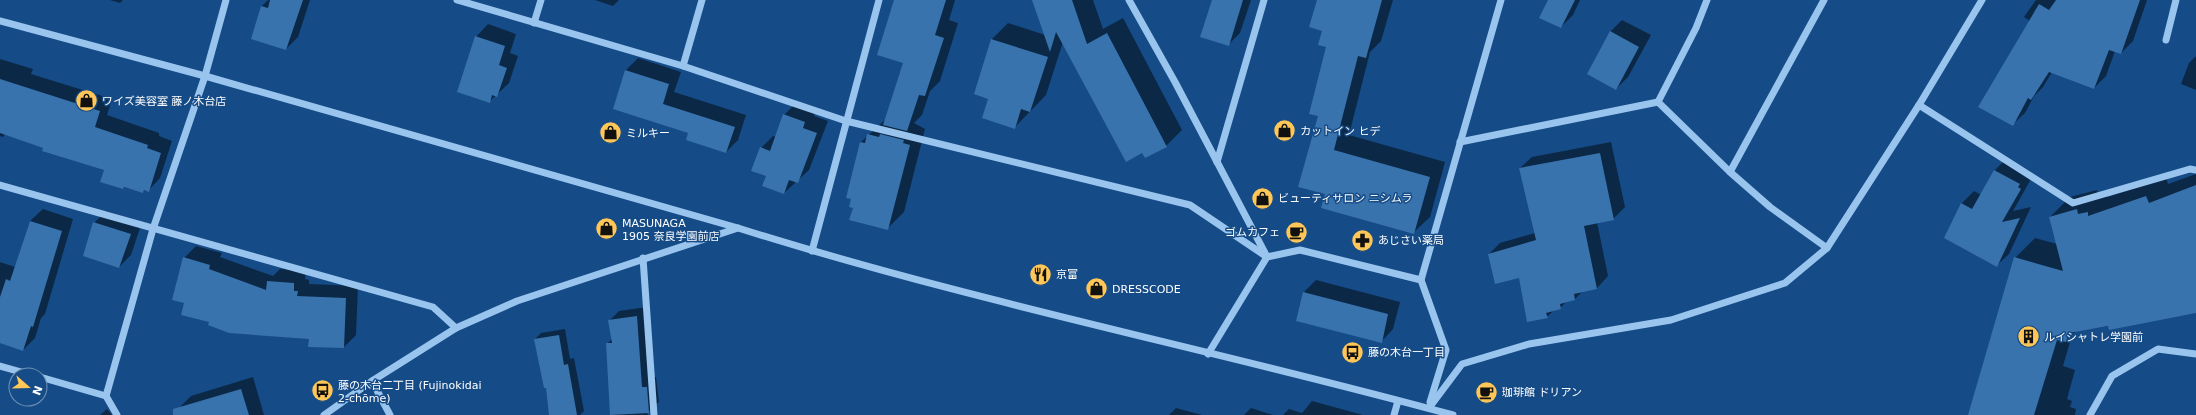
<svg xmlns="http://www.w3.org/2000/svg" width="2196" height="415" font-family="'DejaVu Sans','Noto Sans JP',sans-serif">
<style>
.shadow{fill:#0007}
.building{fill:#3973ae}
.lines{fill:none;stroke-linecap:round;stroke-linejoin:round}
.minor{stroke:#99c4ee;stroke-width:7}
.labels{text-anchor:middle;dominant-baseline:central;stroke-width:3;stroke-linejoin:round;paint-order:stroke}
.poi-label{font-size:11px;fill:#fff;stroke:#154b86;text-anchor:start}
</style>
<rect width="100%" height="100%" fill="#154b86"/>
<!-- shadow -->
<g class="shadow">
<polygon points="110,0 123,0 120,3"/>
<polygon points="268,0 310,0 298,37 286,49 252,38 262,6"/>
<polygon points="595,0 619,0 613,6"/>
<polygon points="896,0 955,0 949,20 958,23 940,81 930,91 922,115 914,123 925,129 904,212 887,229 854,207 852,198 847,197 861,142 886,119 904,63"/>
<polygon points="1033,0 1093,0 1103,29 1123,18 1182,130 1166,146 1143,151 1063,42 1046,95 1015,127 989,98 975,93 992,39 1008,23 1045,35"/>
<polygon points="1213,0 1251,0 1240,33 1228,45"/>
<polygon points="1318,0 1393,0 1381,41 1370,52 1349,135 1445,162 1430,217 1414,232 1326,194 1319,116 1327,46"/>
<polygon points="1549,0 1580,0 1573,15 1561,27"/>
<polygon points="2036,0 2147,0 2133,41 2121,53 2115,51 2106,76 2094,88 2052,72 2043,87 2034,96 2025,113 2012,125 2016,48 2014,47 2030,21 2024,17"/>
<polygon points="1622,20 1651,35 1628,77 1616,89 1610,32"/>
<polygon points="488,24 516,34 510,53 518,56 509,83 490,101 476,37"/>
<polygon points="2196,56 2196,90 2181,84 2189,63"/>
<polygon points="638,58 681,72 674,92 746,115 738,140 726,152 689,133 614,108 626,70"/>
<polygon points="0,59 33,69 31,74 112,99 107,115 159,133 159,136 172,141 160,178 148,191 145,190 143,192 102,182 105,170 5,134 3,137 0,136"/>
<polygon points="796,103 816,110 814,116 828,121 809,170 784,193 767,176 761,148 773,136 776,137 784,115"/>
<polygon points="1611,142 1625,207 1613,219 1597,222 1608,276 1597,288 1583,291 1575,299 1567,301 1560,308 1555,309 1547,317 1520,277 1489,254 1500,243 1535,233 1520,168 1532,157"/>
<polygon points="2007,158 2031,172 2030,175 2032,177 2013,211 2031,207 2009,254 1996,266 1945,238 1962,203 1974,191 1981,195 1995,170"/>
<polygon points="2196,174 2196,313 2076,331 2072,335 2063,366 2075,370 2067,399 2072,401 2070,407 2076,409 2075,415 1969,415 2015,258 2035,238 2057,244 2050,217 2070,197 2097,190 2098,195 2107,193 2108,197 2166,177 2168,184"/>
<polygon points="43,209 73,219 45,314 41,318 35,338 23,350 0,342 0,262 15,267 30,221"/>
<polygon points="106,211 142,222 131,255 119,267 94,223"/>
<polygon points="196,246 222,253 220,257 273,276 280,269 306,271 305,279 309,280 309,284 358,286 356,335 344,347 310,338 210,321 185,303 184,258"/>
<polygon points="1316,280 1400,302 1393,329 1381,342 1304,292"/>
<polygon points="647,307 652,377 656,377 659,402 647,413 648,415 611,415 607,344 612,339 609,321 619,311"/>
<polygon points="565,329 570,359 574,358 584,411 580,415 550,415 547,387 535,339 541,333"/>
<polygon points="253,377 264,415 181,415 179,408 191,396"/>
<polygon points="1312,401 1363,415 1283,415 1289,409 1302,413"/>
<polygon points="1176,408 1202,415 1169,415"/>
<polygon points="1251,408 1273,415 1244,415"/>
<polygon points="107,409 112,415 100,415"/>
</g>
<!-- building -->
<g class="building">
<polygon points="270,0 303,0 286,50 251,39 261,6 268,8"/>
<polygon points="894,0 946,0 935,35 944,38 925,96 919,95 907,131 883,125 903,63 877,55"/>
<polygon points="1032,0 1072,0 1087,44 1107,33 1167,147 1145,158 1142,153 1126,162 1056,32 1050,52"/>
<polygon points="1212,0 1243,0 1229,46 1200,37"/>
<polygon points="1317,0 1382,0 1366,58 1358,56 1334,150 1430,177 1414,234 1321,208 1325,194 1298,187 1318,116 1309,114 1326,47 1318,45 1322,31 1309,27"/>
<polygon points="1548,0 1575,0 1561,28 1539,18"/>
<polygon points="2056,0 2140,0 2121,54 2109,50 2094,89 2049,72 2031,100 2028,98 2013,126 1978,107 2039,4 2049,10"/>
<polygon points="1610,31 1639,47 1616,90 1587,74"/>
<polygon points="475,36 505,46 499,65 507,68 497,97 492,95 490,103 457,92"/>
<polygon points="991,39 1048,57 1030,112 1021,109 1015,129 982,118 988,99 974,94"/>
<polygon points="625,70 669,84 663,104 735,127 726,153 686,140 688,133 613,109"/>
<polygon points="0,79 100,111 95,127 148,145 147,148 161,153 149,192 144,190 143,193 124,187 123,189 100,182 104,170 42,151 43,148 0,133"/>
<polygon points="783,114 805,122 803,128 817,133 798,183 789,180 784,194 762,186 766,176 751,171 760,147 770,151"/>
<polygon points="867,134 879,137 880,134 904,140 903,143 910,145 888,230 849,220 853,208 849,207 851,199 846,198 860,142 865,143"/>
<polygon points="1600,153 1614,220 1584,226 1597,289 1574,294 1575,300 1560,304 1561,309 1546,313 1548,318 1527,322 1519,278 1495,284 1488,254 1536,240 1519,168"/>
<polygon points="1994,170 2020,184 2018,187 2021,189 2002,222 2020,218 1997,267 1944,238 1961,203 1972,209"/>
<polygon points="2196,185 2196,313 2109,330 2108,326 2069,333 2066,342 2057,340 2034,415 1968,415 2014,257 2063,271 2049,217 2077,209 2078,214 2088,212 2088,216 2146,196 2149,203"/>
<polygon points="30,221 62,231 33,327 31,326 23,351 0,343 0,297 6,279 10,281"/>
<polygon points="93,222 131,234 119,268 83,256"/>
<polygon points="183,257 210,265 209,269 266,290 267,281 294,283 294,291 298,291 297,296 346,298 344,348 308,347 309,339 229,333 208,325 209,322 181,315 184,303 172,300"/>
<polygon points="1303,292 1388,314 1382,343 1296,321"/>
<polygon points="637,316 642,387 647,387 649,413 610,415 606,343 612,343 608,320"/>
<polygon points="559,335 564,365 568,364 577,415 549,415 546,388 544,388 534,339"/>
<polygon points="241,389 249,415 173,415 173,409"/>
</g>
<g class="lines">
<!-- minor -->
<g class="minor">
<polyline points="457,0 683,66 846,121 1190,205 1267,257"/>
<polyline points="1129,0 1175,82 1266,255"/>
<polyline points="1707,0 1696,28 1658,102 1730,172 1770,207 1827,248"/>
<path d="M 0,21 L 205,76 L 738,228 C 973,302 1216,350 1453,415"/>
<polyline points="534,23 541,0"/>
<polyline points="2166,40 2176,0"/>
<polyline points="683,66 702,0"/>
<polyline points="1919,105 2073,203 2190,169 2196,170"/>
<polyline points="1460,142 1658,102"/>
<polyline points="1217,162 1264,0"/>
<polyline points="1730,172 1824,0"/>
<polyline points="0,185 433,307 456,328"/>
<polyline points="812,251 879,0"/>
<polyline points="643,258 654,415"/>
<polyline points="1421,280 1501,0"/>
<polyline points="1208,354 1267,257 1300,250 1421,280 1446,350 1430,402"/>
<polyline points="0,366 32,375"/>
<polyline points="40,377 106,396"/>
<polyline points="372,381 390,415"/>
<polyline points="1429,408 1462,364 1529,344 1671,320 1785,283 1827,248 1919,105 1982,0"/>
<polyline points="117,415 106,396 153,229 205,76 226,0"/>
<polyline points="324,415 372,381 456,328 517,301 738,228"/>
<polyline points="1394,415 1398,401"/>
<polyline points="2090,415 2112,376 2158,349 2196,354"/>
</g>
</g>
<!-- icons -->
<defs>
<symbol id="shop-disc" viewBox="-11 -11 22 22"><circle r="9.5" fill="#ffc757" stroke="#154b86"/><path d="M-5-2.5h2.3a2.7 3.5 0 0 1 5.4 0H5L5.5 6h-11ZM-1.5-2.5h3a1.5 2.3 0 0 0-3 0Z" fill="#111"/></symbol>
<symbol id="cafe-disc" viewBox="-11 -11 22 22"><circle r="9.5" fill="#ffc757" stroke="#154b86"/><path d="M-5.5-4.5H6V0H3Q3 3.5 0 3.5H-2.5Q-5.5 3.5-5.5 0ZM3-3.2v2h1.7v-2ZM-6 4.5H4V6H-6Z" fill="#111"/></symbol>
<symbol id="pharmacy-disc" viewBox="-11 -11 22 22"><circle r="9.5" fill="#ffc757" stroke="#154b86"/><path d="M-2-6h4v4h4v4h-4v4h-4v-4h-4v-4h4Z" fill="#111"/></symbol>
<symbol id="restaurant-disc" viewBox="-11 -11 22 22"><circle r="9.5" fill="#ffc757" stroke="#154b86"/><path d="M-5-6h1v4h1v-4h1v4h1v-4h1v5L-1.5 .5V6h-2V.5L-5-1ZM5-6V6H3V1.5H1.5Q1.5-4 5-6Z" fill="#111"/></symbol>
<symbol id="building-disc" viewBox="-11 -11 22 22"><circle r="9.5" fill="#ffc757" stroke="#154b86"/><path d="M-4-6H4V6H1V3H-1V6H-4ZM-2.5-4.3h1.7v1.8h-1.7ZM.8-4.3h1.7v1.8H.8ZM-2.5-1h1.7V.8h-1.7ZM.8-1h1.7V.8H.8Z" fill="#111"/></symbol>
<symbol id="bus-disc" viewBox="-11 -11 22 22"><circle r="9.5" fill="#ffc757" stroke="#154b86"/><path d="M-5-6H5V4H4V6H2V4H-2V6H-4V4H-5ZM-3.5-4V0h7V-4ZM-3.5 1.2v1.5H-2V1.2ZM2 1.2v1.5H3.5V1.2Z" fill="#111"/></symbol>
</defs>
<g fill-rule="evenodd">
<use href="#shop-disc" x="74" y="88" width="25" height="25"/>
<use href="#shop-disc" x="1272" y="118" width="25" height="25"/>
<use href="#shop-disc" x="598" y="120" width="25" height="25"/>
<use href="#shop-disc" x="1250" y="186" width="25" height="25"/>
<use href="#shop-disc" x="594" y="216" width="25" height="25"/>
<use href="#cafe-disc" x="1284" y="220" width="25" height="25"/>
<use href="#pharmacy-disc" x="1350" y="228" width="25" height="25"/>
<use href="#restaurant-disc" x="1028" y="262" width="25" height="25"/>
<use href="#shop-disc" x="1084" y="276" width="25" height="25"/>
<use href="#building-disc" x="2016" y="324" width="25" height="25"/>
<use href="#bus-disc" x="1340" y="340" width="25" height="25"/>
<use href="#bus-disc" x="310" y="378" width="25" height="25"/>
<use href="#cafe-disc" x="1474" y="380" width="25" height="25"/>
</g>
<g class="labels">
<!-- poi labels -->
<g class="poi-label">
<text x="102" y="101">ワイズ美容室 藤ノ木台店</text>
<text x="1300" y="131">カットイン ヒデ</text>
<text x="626" y="133">ミルキー</text>
<text x="1278" y="198">ビューティサロン ニシムラ</text>
<text x="622" y="223">MASUNAGA<tspan x="622" dy="13">1905 奈良学園前店</tspan></text>
<text x="1280" y="232" text-anchor="end">ゴムカフェ</text>
<text x="1378" y="240">あじさい薬局</text>
<text x="1056" y="274">京富</text>
<text x="1112" y="289">DRESSCODE</text>
<text x="2044" y="337">ルイシャトレ学園前</text>
<text x="1368" y="352">藤の木台一丁目</text>
<text x="338" y="385">藤の木台二丁目 (Fujinokidai<tspan x="338" dy="13">2-chōme)</tspan></text>
<text x="1502" y="392">珈琲館 ドリアン</text>
</g>
</g>
<!-- north arrow -->
<g transform="translate(28 387) rotate(110)"><circle r="19" fill="#154b86" stroke="#7393b6"/>
<path d="M0-3L7 15L0 10L-7 15Z" fill="#ffc757"/>
<text y="-6" font-size="11" font-weight="bold" text-anchor="middle" fill="#ffffff">N</text>
</g>
</svg>
